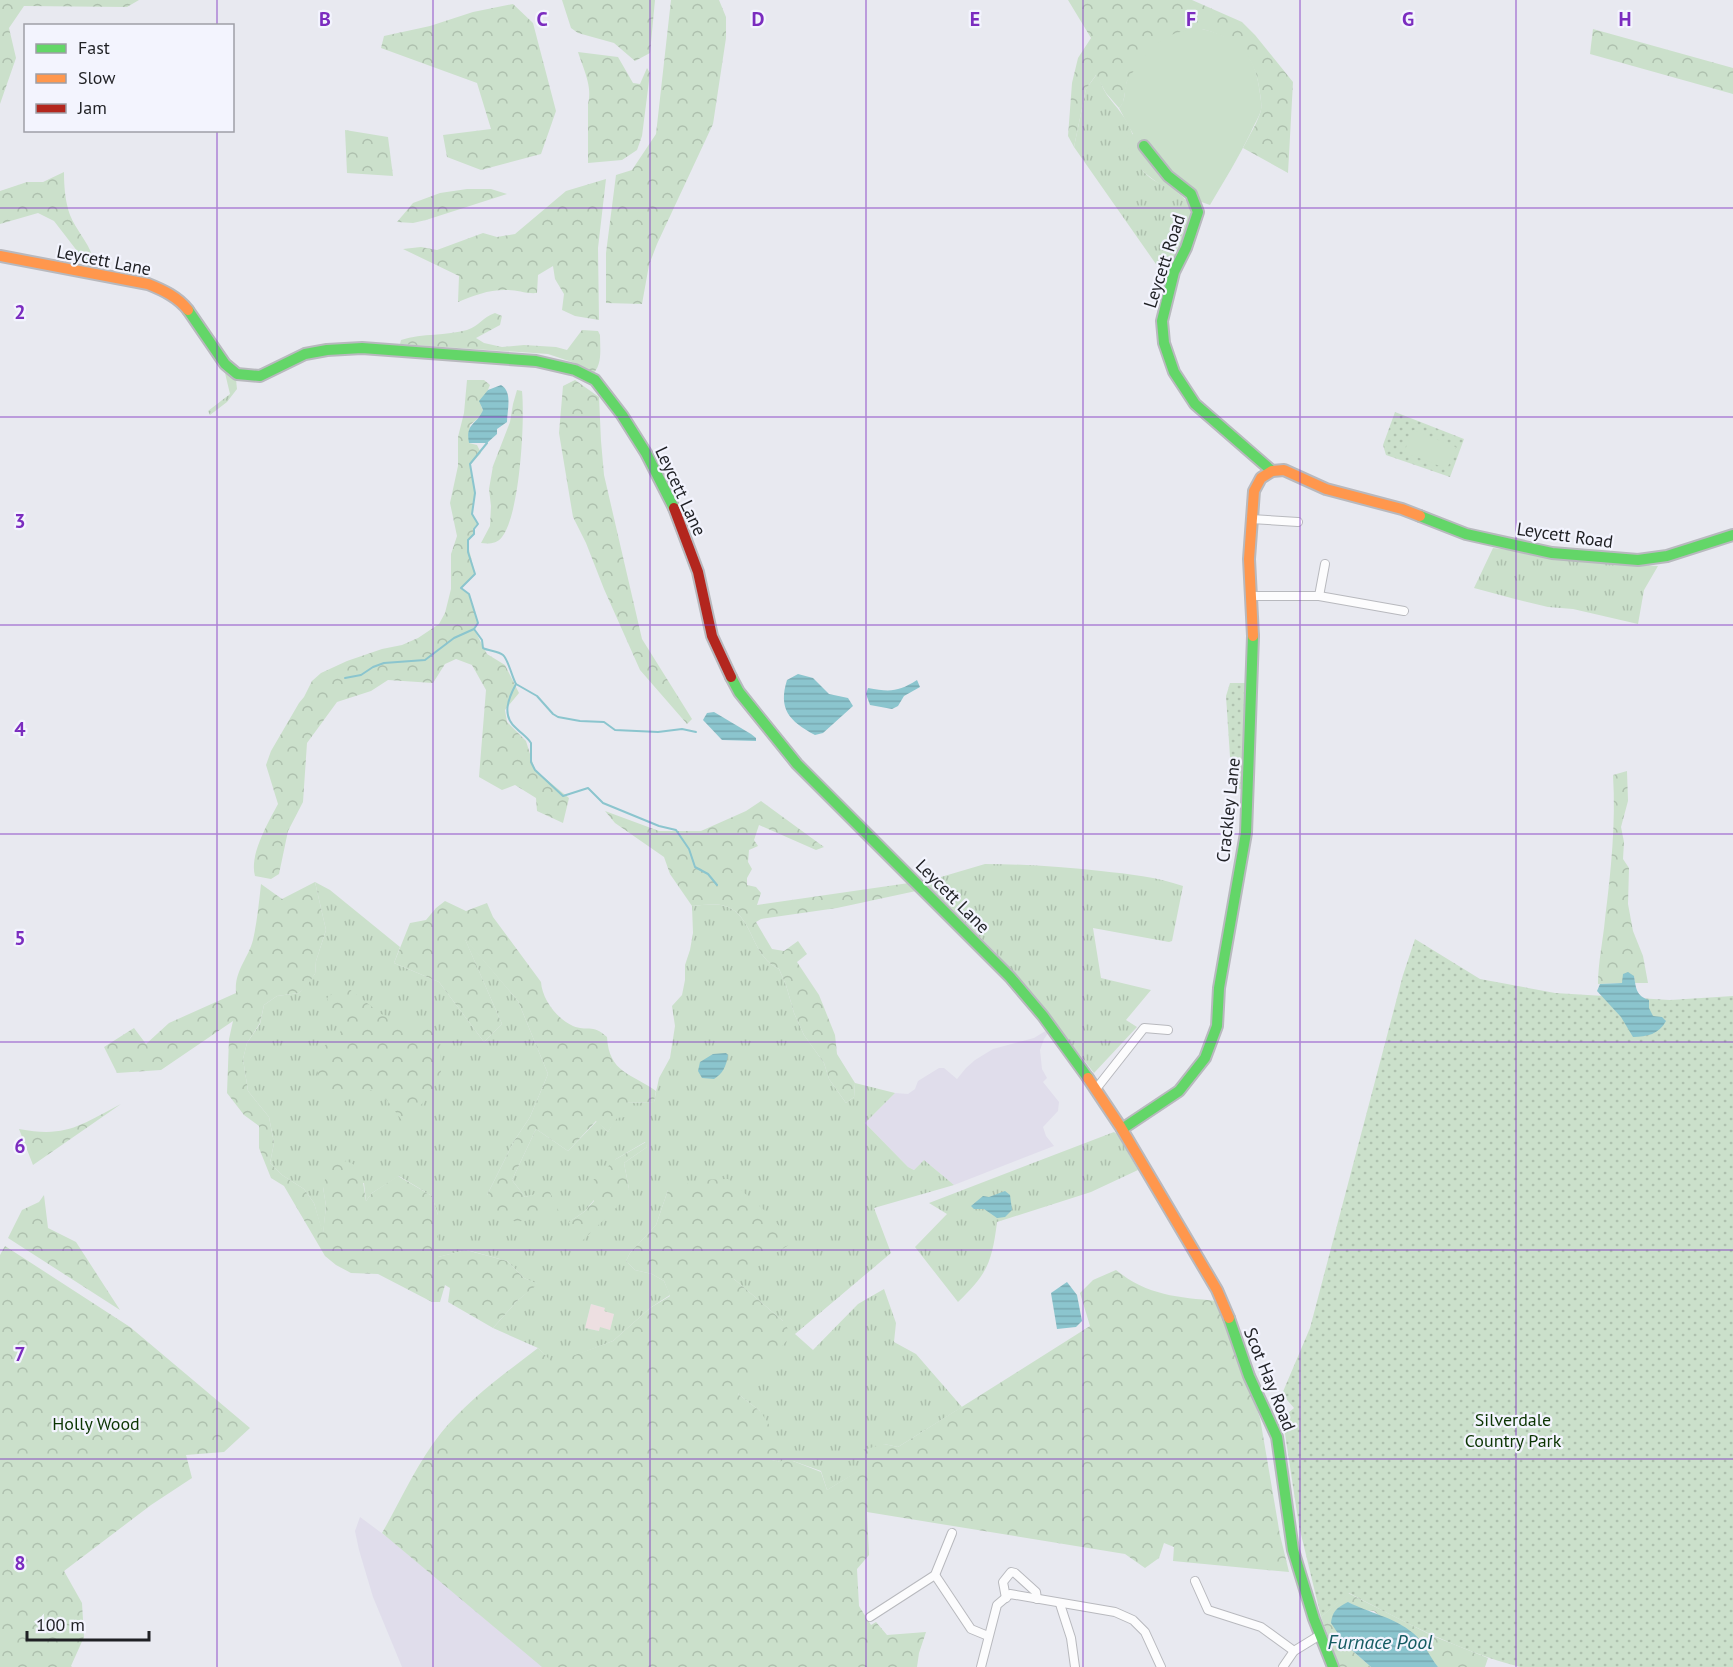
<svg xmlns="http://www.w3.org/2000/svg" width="1733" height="1667" font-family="'PT Sans',sans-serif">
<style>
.commercial{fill:#eddfe1}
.industrial{fill:#e0ddeb}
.grass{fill:url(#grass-tufts);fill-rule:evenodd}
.forest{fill:url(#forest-crowns)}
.park{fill:url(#park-dots)}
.pitch{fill:#cbe0cb}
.water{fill:url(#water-rules)}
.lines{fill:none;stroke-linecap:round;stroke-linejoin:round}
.stream{stroke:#8bc5ce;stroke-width:2}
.street-casing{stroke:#b8b9be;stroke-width:10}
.fast-casing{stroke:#b8b9be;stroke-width:14}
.slow-casing{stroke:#b8b9be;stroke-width:14}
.jam-casing{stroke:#b8b9be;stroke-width:14}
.street{stroke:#fcfcfd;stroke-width:8}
.fast{stroke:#63d668;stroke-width:10}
.slow{stroke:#ff974d;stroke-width:10}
.jam{stroke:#b3261e;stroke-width:10}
.grid{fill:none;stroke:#7b2cbf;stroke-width:1.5;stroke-opacity:0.55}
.labels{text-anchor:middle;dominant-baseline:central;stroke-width:4.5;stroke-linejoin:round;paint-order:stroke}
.street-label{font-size:18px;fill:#1f2024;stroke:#f3f4fe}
.park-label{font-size:18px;fill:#0b3402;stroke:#f3f4fe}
.water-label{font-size:20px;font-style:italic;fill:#135a61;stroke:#f3f4fe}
.grid-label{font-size:20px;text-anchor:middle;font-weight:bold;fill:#7b2cbf;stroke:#f3f4fe;stroke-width:4.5;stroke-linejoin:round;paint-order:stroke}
</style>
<defs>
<pattern id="grass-tufts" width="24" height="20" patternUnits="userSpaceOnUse" patternTransform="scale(1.5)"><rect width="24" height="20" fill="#cbe0cb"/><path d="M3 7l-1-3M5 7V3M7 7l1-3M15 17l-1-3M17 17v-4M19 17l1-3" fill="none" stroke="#aec0ae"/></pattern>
<pattern id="forest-crowns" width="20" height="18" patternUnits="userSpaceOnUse" patternTransform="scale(1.5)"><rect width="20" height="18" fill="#cbe0cb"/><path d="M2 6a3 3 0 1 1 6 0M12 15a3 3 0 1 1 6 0" fill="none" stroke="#aec0ae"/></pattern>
<pattern id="park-dots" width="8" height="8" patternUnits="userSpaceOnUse" patternTransform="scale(1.5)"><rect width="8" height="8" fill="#cbe0cb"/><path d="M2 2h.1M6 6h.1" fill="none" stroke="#aec0ae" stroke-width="1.8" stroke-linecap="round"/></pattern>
<pattern id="water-rules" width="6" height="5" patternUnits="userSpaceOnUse" patternTransform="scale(1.5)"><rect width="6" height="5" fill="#8bc5ce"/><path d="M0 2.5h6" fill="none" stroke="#78a9b1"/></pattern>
</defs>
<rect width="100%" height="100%" fill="#e8e9f0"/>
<!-- commercial -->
<polygon class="commercial" points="591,1304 605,1308 614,1314 610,1330 599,1331 585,1328"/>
<!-- industrial -->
<g class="industrial">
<polygon points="1047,1030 1049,1032 1044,1039 1040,1050 1042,1069 1047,1078 1043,1082 1059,1102 1058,1111 1043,1127 1046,1136 1054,1146 954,1185 924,1160 914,1170 908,1167 865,1123 895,1093 908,1094 915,1089 918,1081 939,1068 944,1068 957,1079 966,1068 975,1060 993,1049 1034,1038"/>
<polygon points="360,1517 391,1540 543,1667 402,1667 373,1597 359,1550 355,1531"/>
</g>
<!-- grass -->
<g class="grass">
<path d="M 1097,74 C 1100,81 1103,89 1107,95 C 1116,107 1127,118 1132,133 C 1139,152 1129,157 1147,175 C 1163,190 1190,189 1191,216 L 1170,270 L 1158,267 L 1074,147 L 1086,89 Z"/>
<polygon points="225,373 236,380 237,389 227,402 210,415 208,411 230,394"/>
<polygon points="1493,548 1639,565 1658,566 1644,590 1638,624 1573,609 1548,607 1515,599 1474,588"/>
<path d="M 985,864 C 1024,864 1062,867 1101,871 C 1129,874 1157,877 1183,886 L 1172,941 L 1169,942 L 1093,928 L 1101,978 L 1151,990 L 1126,1020 L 1137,1027 L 1094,1073 L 1034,996 L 994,951 L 924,882 Z"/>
<path d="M 315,882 L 330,890 L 400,947 L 394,963 L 439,982 L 484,1042 L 502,1024 L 464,937 L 518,1001 L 548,1074 L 530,1117 L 514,1141 L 487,1195 L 559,1214 L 549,1191 L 525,1197 L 512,1180 L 536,1129 L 568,1151 L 597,1121 L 608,1132 L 624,1103 L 654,1102 L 659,1078 L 670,1058 L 675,1026 L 672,1006 L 682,995 L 685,980 L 685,965 L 690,950 L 693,933 L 692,906 C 702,905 716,903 725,906 C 754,915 750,956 779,969 L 786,985 L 794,1013 L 804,1035 L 824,1063 L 829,1079 L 846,1103 L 854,1097 L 855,1083 L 895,1093 L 865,1123 L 908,1167 L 914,1170 L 924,1160 L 954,1185 L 874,1208 L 891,1253 L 795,1334 L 813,1350 L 858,1304 L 884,1289 L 896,1323 L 894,1342 L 916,1354 L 962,1407 L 898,1447 L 884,1444 L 859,1471 L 827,1490 L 821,1471 L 793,1461 L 780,1462 L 771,1460 L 760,1411 L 738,1394 L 783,1321 L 734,1279 L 668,1190 L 656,1225 L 630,1253 L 626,1261 L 635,1270 L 652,1274 L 664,1281 L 670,1295 L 650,1308 L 613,1341 L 553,1364 L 538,1348 L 493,1328 L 517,1301 L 537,1284 L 524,1278 L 507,1261 L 467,1250 L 438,1257 L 438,1215 L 432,1196 L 399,1176 L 372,1193 L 366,1201 L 364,1183 L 323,1187 L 326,1206 L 323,1235 L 314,1203 L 304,1189 L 282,1175 L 270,1163 L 274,1143 L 269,1117 L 248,1091 L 243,1059 L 247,1043 L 260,1024 L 264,1005 L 277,996 L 299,993 L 315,974 L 316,961 L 326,930 ZM 645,1142 L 647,1147 L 624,1163 L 629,1189 L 569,1222 L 584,1212 L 594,1200 L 616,1159 ZM 591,1304 L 605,1308 L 604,1311 L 614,1314 L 610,1330 L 600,1327 L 599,1331 L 585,1328 Z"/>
<path d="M 1114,1132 L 1118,1135 L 1138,1170 L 1091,1192 L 997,1222 C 992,1263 987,1274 958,1302 L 915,1247 L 947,1214 L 929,1203 Z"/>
</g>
<!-- forest -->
<g class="forest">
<polygon points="0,0 139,0 127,7 24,6 9,28 16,58 0,104"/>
<polygon points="562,0 655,0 650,53 635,61 614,43 578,33 571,28"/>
<polygon points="671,0 719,0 726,17 726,38 713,124 657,244 649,265 642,304 606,303 606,253 616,175 632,170 656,134"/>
<path d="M 1068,0 L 1192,0 L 1242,22 L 1255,35 L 1293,82 L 1288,173 L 1243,148 C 1249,136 1258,122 1261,110 C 1262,102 1260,94 1259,87 C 1254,53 1233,37 1202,29 L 1127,81 L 1123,103 L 1119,108 L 1106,93 L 1096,75 L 1086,89 L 1074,147 L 1068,136 L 1072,83 L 1078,58 L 1091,38 Z"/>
<polygon points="513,4 533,23 556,111 541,154 481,170 447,157 443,135 491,129 477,83 381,48 384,36 430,26 473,12"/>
<polygon points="1593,29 1733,68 1733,94 1590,54"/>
<path d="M 578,52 L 618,57 L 633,83 L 640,84 L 647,68 L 650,73 L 642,136 L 637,150 L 622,160 L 588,163 L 588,104 C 593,87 583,68 578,52 Z"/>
<polygon points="345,130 388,137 393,176 347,173"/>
<path d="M 64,172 C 64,186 65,201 70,215 C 77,233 95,249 94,267 L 85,265 L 81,256 L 54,221 L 38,213 L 0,224 L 0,191 L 27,182 L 43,182 Z"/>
<path d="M 606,179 L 598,248 L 599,320 L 575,316 L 562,310 L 564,294 L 555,279 L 553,266 L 538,275 L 537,293 C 526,294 518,290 508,290 C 491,289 474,295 458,302 L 459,276 L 403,249 L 421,247 L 437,250 L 483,233 L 497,237 L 515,234 L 566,191 Z"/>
<polygon points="467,189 491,189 507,194 426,220 413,223 397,222 413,203 440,193"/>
<path d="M 495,313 L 502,316 L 500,325 L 476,338 L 484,343 L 502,347 L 524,345 L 556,347 L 567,350 L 582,330 L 598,331 L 600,335 C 600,349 603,367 591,375 L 575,363 L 548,354 L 400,344 L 401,340 C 423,333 446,336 467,330 C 479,326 483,317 495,313 Z"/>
<path d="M 467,380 L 484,380 L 490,385 L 481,406 L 483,410 L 482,415 L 470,425 L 469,443 L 477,445 L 481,453 L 470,465 L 475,493 L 472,514 L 478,524 L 474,529 L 474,534 L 467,541 L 475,574 L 461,588 L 469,594 L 478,623 L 474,629 L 487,654 L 505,665 L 519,693 L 505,710 L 507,722 L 526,741 L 535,770 L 569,798 L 563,823 L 537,811 L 536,798 L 515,785 L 502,790 L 479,777 L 486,690 L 472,665 L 456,659 L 445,664 L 433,683 L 388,680 L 371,691 L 337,702 L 307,743 L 303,802 L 288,831 L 279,874 L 271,879 L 255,876 C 249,855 268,823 278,804 L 266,765 L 271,751 L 299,703 L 304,697 L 312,681 L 321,673 L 347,661 L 382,649 L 402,645 L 418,638 L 439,624 L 445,613 L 451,589 L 451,554 L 457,536 L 450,503 L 458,466 L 458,437 L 464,413 Z"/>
<polygon points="575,380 599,397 601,441 604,475 642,639 692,719 687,724 640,670 604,589 586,543 573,517 559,433 563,386"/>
<path d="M 517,390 L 522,391 C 525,421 520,514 502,537 C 497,544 488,544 481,543 L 490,526 L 491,506 L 489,489 L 493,466 L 510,422 L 513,404 Z"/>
<path d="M 1627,771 L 1628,801 L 1621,827 L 1624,842 L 1623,859 L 1629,868 L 1628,904 L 1633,931 L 1643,956 L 1648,983 L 1635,983 L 1634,976 L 1622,983 L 1598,984 C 1598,962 1603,941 1605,919 C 1611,871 1616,823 1613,775 Z"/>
<path d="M 761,801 L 824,847 L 816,850 L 759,825 L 754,840 L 758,846 L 749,850 L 748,862 L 752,869 L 747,878 L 747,885 L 756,887 L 761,893 L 757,905 L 909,883 L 916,891 L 837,908 L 761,919 L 756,922 L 772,949 L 784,951 L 798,941 L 807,954 L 797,962 L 819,995 L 835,1035 L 837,1054 L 855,1083 L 854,1097 L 846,1103 L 829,1079 L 824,1063 L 804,1035 L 794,1013 L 786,985 L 779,969 C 750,956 754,915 725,906 C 716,903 702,905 692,906 L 670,874 L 664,857 L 615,823 L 605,811 L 659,831 L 701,831 L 746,811 Z"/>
<path d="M 315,882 L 326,930 L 316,961 L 315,974 L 308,984 L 299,993 L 277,996 L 264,1005 L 260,1023 L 247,1043 L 243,1059 L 248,1091 L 269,1117 L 274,1143 L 270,1163 L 282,1175 L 304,1189 L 314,1203 L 323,1233 L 326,1206 L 323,1187 L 330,1160 C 362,1159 362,1173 366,1201 L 372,1193 L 398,1176 L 432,1196 L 438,1215 L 438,1257 L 466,1250 L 507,1261 L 524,1278 L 538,1284 L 517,1301 L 493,1328 L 448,1302 L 450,1288 L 445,1285 L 440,1302 L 432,1302 L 378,1274 L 351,1273 L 336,1265 L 325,1256 L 284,1186 L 271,1178 L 259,1148 L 259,1126 L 244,1115 L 227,1093 L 229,1039 L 233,1021 L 161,1070 L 117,1073 L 104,1047 L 134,1028 L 146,1044 L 169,1023 L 236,993 C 234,971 248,959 253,940 C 257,922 259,903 261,884 L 282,899 Z"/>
<path d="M 445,901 L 466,911 L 487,903 L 493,917 L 541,982 C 542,999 557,1019 573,1026 C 587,1032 592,1023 607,1037 C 609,1073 631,1073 656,1091 L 654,1102 L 625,1103 L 625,1117 L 617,1118 L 608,1132 L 596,1121 L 568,1151 L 536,1129 L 512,1180 L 525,1197 L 549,1190 L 560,1214 L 516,1222 L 490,1209 L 487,1195 L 514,1141 L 530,1117 L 548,1074 L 518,1001 L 465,939 L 502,1024 L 484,1042 L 439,982 L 394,963 L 410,923 L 426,920 L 436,908 Z"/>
<polygon points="344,985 381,1014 440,1033 441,1077 406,1126 378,1088 329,1103 312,1057 341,1031 327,998"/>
<path d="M 121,1104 L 33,1165 L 19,1129 C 67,1138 80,1125 121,1104 Z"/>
<polygon points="646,1142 647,1147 624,1163 629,1189 622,1202 581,1242 573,1239 569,1222 584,1212 594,1201 590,1183 616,1159"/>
<path d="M 728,1179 L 772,1217 L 792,1243 L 734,1279 L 783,1321 L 792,1335 L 738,1394 L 760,1411 L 783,1446 L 772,1460 L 780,1462 L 789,1456 L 793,1461 L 821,1472 L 827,1490 L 858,1471 L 863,1450 L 884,1444 L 898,1447 L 1090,1326 L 1080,1293 L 1093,1280 L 1116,1270 C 1148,1296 1178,1297 1217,1301 L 1260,1418 L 1280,1535 L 1289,1572 L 1173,1561 L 1174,1547 L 1164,1543 L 1159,1558 L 1145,1568 L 1125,1554 L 867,1512 L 869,1555 L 857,1569 L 859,1606 L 871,1625 L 876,1622 L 887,1635 L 926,1632 L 919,1653 L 917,1667 L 542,1667 L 382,1533 C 401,1500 417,1463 441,1433 C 469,1399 504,1374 538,1348 L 553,1363 L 613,1341 L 650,1308 L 670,1296 L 664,1281 L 652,1274 L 635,1270 L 626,1261 L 630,1253 L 656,1225 L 668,1190 L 699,1180 Z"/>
<polygon points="44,1195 48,1228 76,1242 120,1310 8,1238 22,1210 39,1202"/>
<polygon points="5,1246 130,1327 250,1428 224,1452 186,1455 192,1478 151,1505 64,1571 82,1603 84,1637 71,1666 72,1667 0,1667 0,1255"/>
<polygon points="1348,1593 1433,1636 1488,1658 1485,1667 1438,1667 1374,1611 1363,1610 1348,1602 1345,1644 1371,1667 1340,1667 1321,1617"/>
</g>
<!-- park -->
<g class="park">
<polygon points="1395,412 1464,439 1450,477 1386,455 1383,445"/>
<polygon points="1230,683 1247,683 1244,790 1232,787 1226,696"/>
<path d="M 1415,939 L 1480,979 L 1555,993 L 1670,1000 L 1733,996 L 1733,1667 L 1520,1667 C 1459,1651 1404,1622 1349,1593 L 1321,1617 L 1299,1526 L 1284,1427 L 1280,1420 L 1294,1408 L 1282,1394 L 1310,1328 L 1403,975 Z"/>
</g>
<!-- pitch -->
<g class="pitch">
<path d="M 1202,29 C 1235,37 1254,52 1259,87 C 1260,95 1262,103 1261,110 C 1259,117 1254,125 1251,132 C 1239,157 1224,181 1210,205 C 1184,196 1155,187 1137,164 C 1132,157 1128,147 1124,139 L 1133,134 L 1119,108 C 1127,100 1123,91 1127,81 C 1129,76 1135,70 1138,65 C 1156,41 1170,30 1202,29 Z"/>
<polygon points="1413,430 1456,447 1447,469 1404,452"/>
</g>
<!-- water -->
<g class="water">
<path d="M 501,385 C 513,392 507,410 507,422 L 497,429 L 497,434 L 487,443 L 469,443 C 465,423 477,425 483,410 L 479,401 L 488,390 Z"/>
<path d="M 798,674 L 813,678 L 829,694 L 848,698 L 853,706 L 823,733 L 815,735 C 789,721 778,709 787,680 Z"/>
<path d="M 917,680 L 920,687 L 904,696 L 898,706 L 892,709 L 870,705 L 866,694 L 868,688 C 890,692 898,692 917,680 Z"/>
<polygon points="714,712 751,734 756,738 756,741 722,740 703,720 707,713"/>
<path d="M 1628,972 L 1634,976 C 1636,988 1636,996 1649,1000 L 1649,1008 L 1653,1016 L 1662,1017 L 1666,1021 C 1659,1034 1647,1037 1633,1037 L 1621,1017 L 1597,991 L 1600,984 L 1622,983 L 1623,974 Z"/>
<path d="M 726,1053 L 728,1055 C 726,1067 723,1073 714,1079 L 702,1078 L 698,1071 L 700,1062 L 713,1054 Z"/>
<polygon points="1005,1191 1010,1195 1012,1210 1005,1217 997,1218 984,1209 974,1209 971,1206 983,1196 989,1197"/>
<polygon points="1067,1282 1077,1295 1082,1321 1076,1327 1057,1329 1051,1293"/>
<path d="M 1348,1602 C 1369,1613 1394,1617 1413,1633 C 1424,1642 1429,1656 1438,1667 L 1371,1667 L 1345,1644 L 1331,1623 C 1333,1610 1337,1608 1348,1602 Z"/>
</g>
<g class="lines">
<!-- stream -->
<g class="stream">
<path d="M 487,443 L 470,464 L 475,493 L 472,514 L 478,524 L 474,529 L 474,534 L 468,540 L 468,552 L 475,574 L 461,588 L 469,594 L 478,623 L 474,629 L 482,640 L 483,648 C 489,651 498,651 503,655 C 508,659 512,677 516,684 C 508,699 501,716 517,729 C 522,734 527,737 531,743 L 531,762 L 535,770 L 563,796 L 588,788 L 603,803 L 659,826 L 676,830 L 689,849 L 695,867 L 708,874 L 717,885"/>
<polyline points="345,678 361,675 373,667 384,663 425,660 454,638 474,629"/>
<polyline points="516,684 537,696 553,714 558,717 580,721 604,722 615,730 658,732 682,729 696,732"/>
</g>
<defs>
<g id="street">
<polyline points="1251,519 1298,522"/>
<polyline points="1251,596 1319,596 1404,611"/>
<polyline points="1319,596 1325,564"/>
<polyline points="1096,1089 1144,1028 1168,1030"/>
<polyline points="935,1575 971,1629 988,1636"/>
<polyline points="1195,1581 1208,1610 1261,1627 1294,1651"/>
<polyline points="1006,1598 1003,1582 1011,1572 1015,1573 1036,1592 1037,1599"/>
<polyline points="1060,1604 1071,1638 1075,1667"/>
<polyline points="870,1617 935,1575 952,1533"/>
<polyline points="981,1667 997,1605 1010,1594 1115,1612 1133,1620 1145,1632 1161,1667"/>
<polyline points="1283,1667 1294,1651 1320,1635"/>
</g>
<g id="fast">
<polyline points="1144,146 1168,176 1191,194 1198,212 1186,248 1174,272 1162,321 1164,343 1174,372 1195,404 1272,471"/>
<polyline points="188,310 225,364 237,374 260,376 305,354 327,350 362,348 536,361 575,370 595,380 622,415 646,453 674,508"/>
<polyline points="1420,516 1466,534 1552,553 1638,560 1667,556 1733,535"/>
<polyline points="731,677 739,692 797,764 1010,977 1043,1016 1088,1078"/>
<polyline points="1122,1129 1179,1091 1205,1058 1217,1026 1219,988 1246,833 1253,636"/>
<polyline points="1229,1318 1249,1376 1277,1437 1293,1550 1314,1619 1333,1667"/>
</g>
<g id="slow">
<path d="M 0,256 L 148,284 C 163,290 178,297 188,310"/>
<polyline points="1253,636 1249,559 1254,491 1261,478 1272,471 1284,470 1326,489 1402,509 1420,516"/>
<polyline points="1088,1078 1120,1126 1217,1290 1229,1318"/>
</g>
<polyline id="jam" points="674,508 698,572 712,636 731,677"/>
</defs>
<!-- street casing -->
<use href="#street" class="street-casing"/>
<!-- fast casing -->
<use href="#fast" class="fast-casing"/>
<!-- slow casing -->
<use href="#slow" class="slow-casing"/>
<!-- jam casing -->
<use href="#jam" class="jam-casing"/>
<!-- street -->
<use href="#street" class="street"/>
<!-- fast -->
<use href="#fast" class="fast"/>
<!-- slow -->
<use href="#slow" class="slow"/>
<!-- jam -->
<use href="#jam" class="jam"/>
</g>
<!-- grid -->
<path class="grid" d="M 217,0 L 217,26M 433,0 L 433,1667M 650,0 L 650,1667M 866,0 L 866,1667M 1083,0 L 1083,1667M 1300,0 L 1300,1667M 1516,0 L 1516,1667M 217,130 L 217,1667M 0,208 L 1733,208M 0,417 L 1733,417M 0,625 L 1733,625M 0,834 L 1733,834M 0,1042 L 1733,1042M 0,1250 L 1733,1250M 0,1459 L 1733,1459"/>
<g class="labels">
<!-- street labels -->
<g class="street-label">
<text transform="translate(104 260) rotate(11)">Leycett Lane</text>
<text transform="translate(1164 261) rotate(-72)">Leycett Road</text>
<text transform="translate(681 491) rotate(65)">Leycett Lane</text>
<text transform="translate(1565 535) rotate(8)">Leycett Road</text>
<text transform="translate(1228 810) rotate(-84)">Crackley Lane</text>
<text transform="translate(953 896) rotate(45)">Leycett Lane</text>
<text transform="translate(1270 1379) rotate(68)">Scot Hay Road</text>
</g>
<!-- park labels -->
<g class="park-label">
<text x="1513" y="1419">Silverdale<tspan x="1513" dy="21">Country Park</tspan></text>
<text x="96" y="1423">Holly Wood</text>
</g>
<!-- water labels -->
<g class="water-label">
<text x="1380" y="1642">Furnace Pool</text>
</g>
</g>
<g class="grid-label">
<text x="325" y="26">B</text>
<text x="542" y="26">C</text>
<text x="758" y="26">D</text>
<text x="975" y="26">E</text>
<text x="1191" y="26">F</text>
<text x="1408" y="26">G</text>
<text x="1625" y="26">H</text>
<text x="20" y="319">2</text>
<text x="20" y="528">3</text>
<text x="20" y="736">4</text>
<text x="20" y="945">5</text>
<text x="20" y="1153">6</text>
<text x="20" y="1361">7</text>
<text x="20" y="1570">8</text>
</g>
<!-- legend -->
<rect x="24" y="24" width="210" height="108" fill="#f3f4fe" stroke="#9e9fa7" stroke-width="1.5"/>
<rect x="36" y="44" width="30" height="9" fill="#63d668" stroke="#9e9fa7" stroke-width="1.5"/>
<text x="78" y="54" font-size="18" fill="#1f2024">Fast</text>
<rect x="36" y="74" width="30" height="9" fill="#ff974d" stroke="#9e9fa7" stroke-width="1.5"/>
<text x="78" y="84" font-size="18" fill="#1f2024">Slow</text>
<rect x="36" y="104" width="30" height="9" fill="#b3261e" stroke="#9e9fa7" stroke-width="1.5"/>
<text x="78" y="114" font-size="18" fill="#1f2024">Jam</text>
<!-- scale -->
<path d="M27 1631v9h122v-9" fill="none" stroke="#1f2024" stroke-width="3"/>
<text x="36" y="1631" font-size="18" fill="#1f2024" stroke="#f3f4fe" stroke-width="4.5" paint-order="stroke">100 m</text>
</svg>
